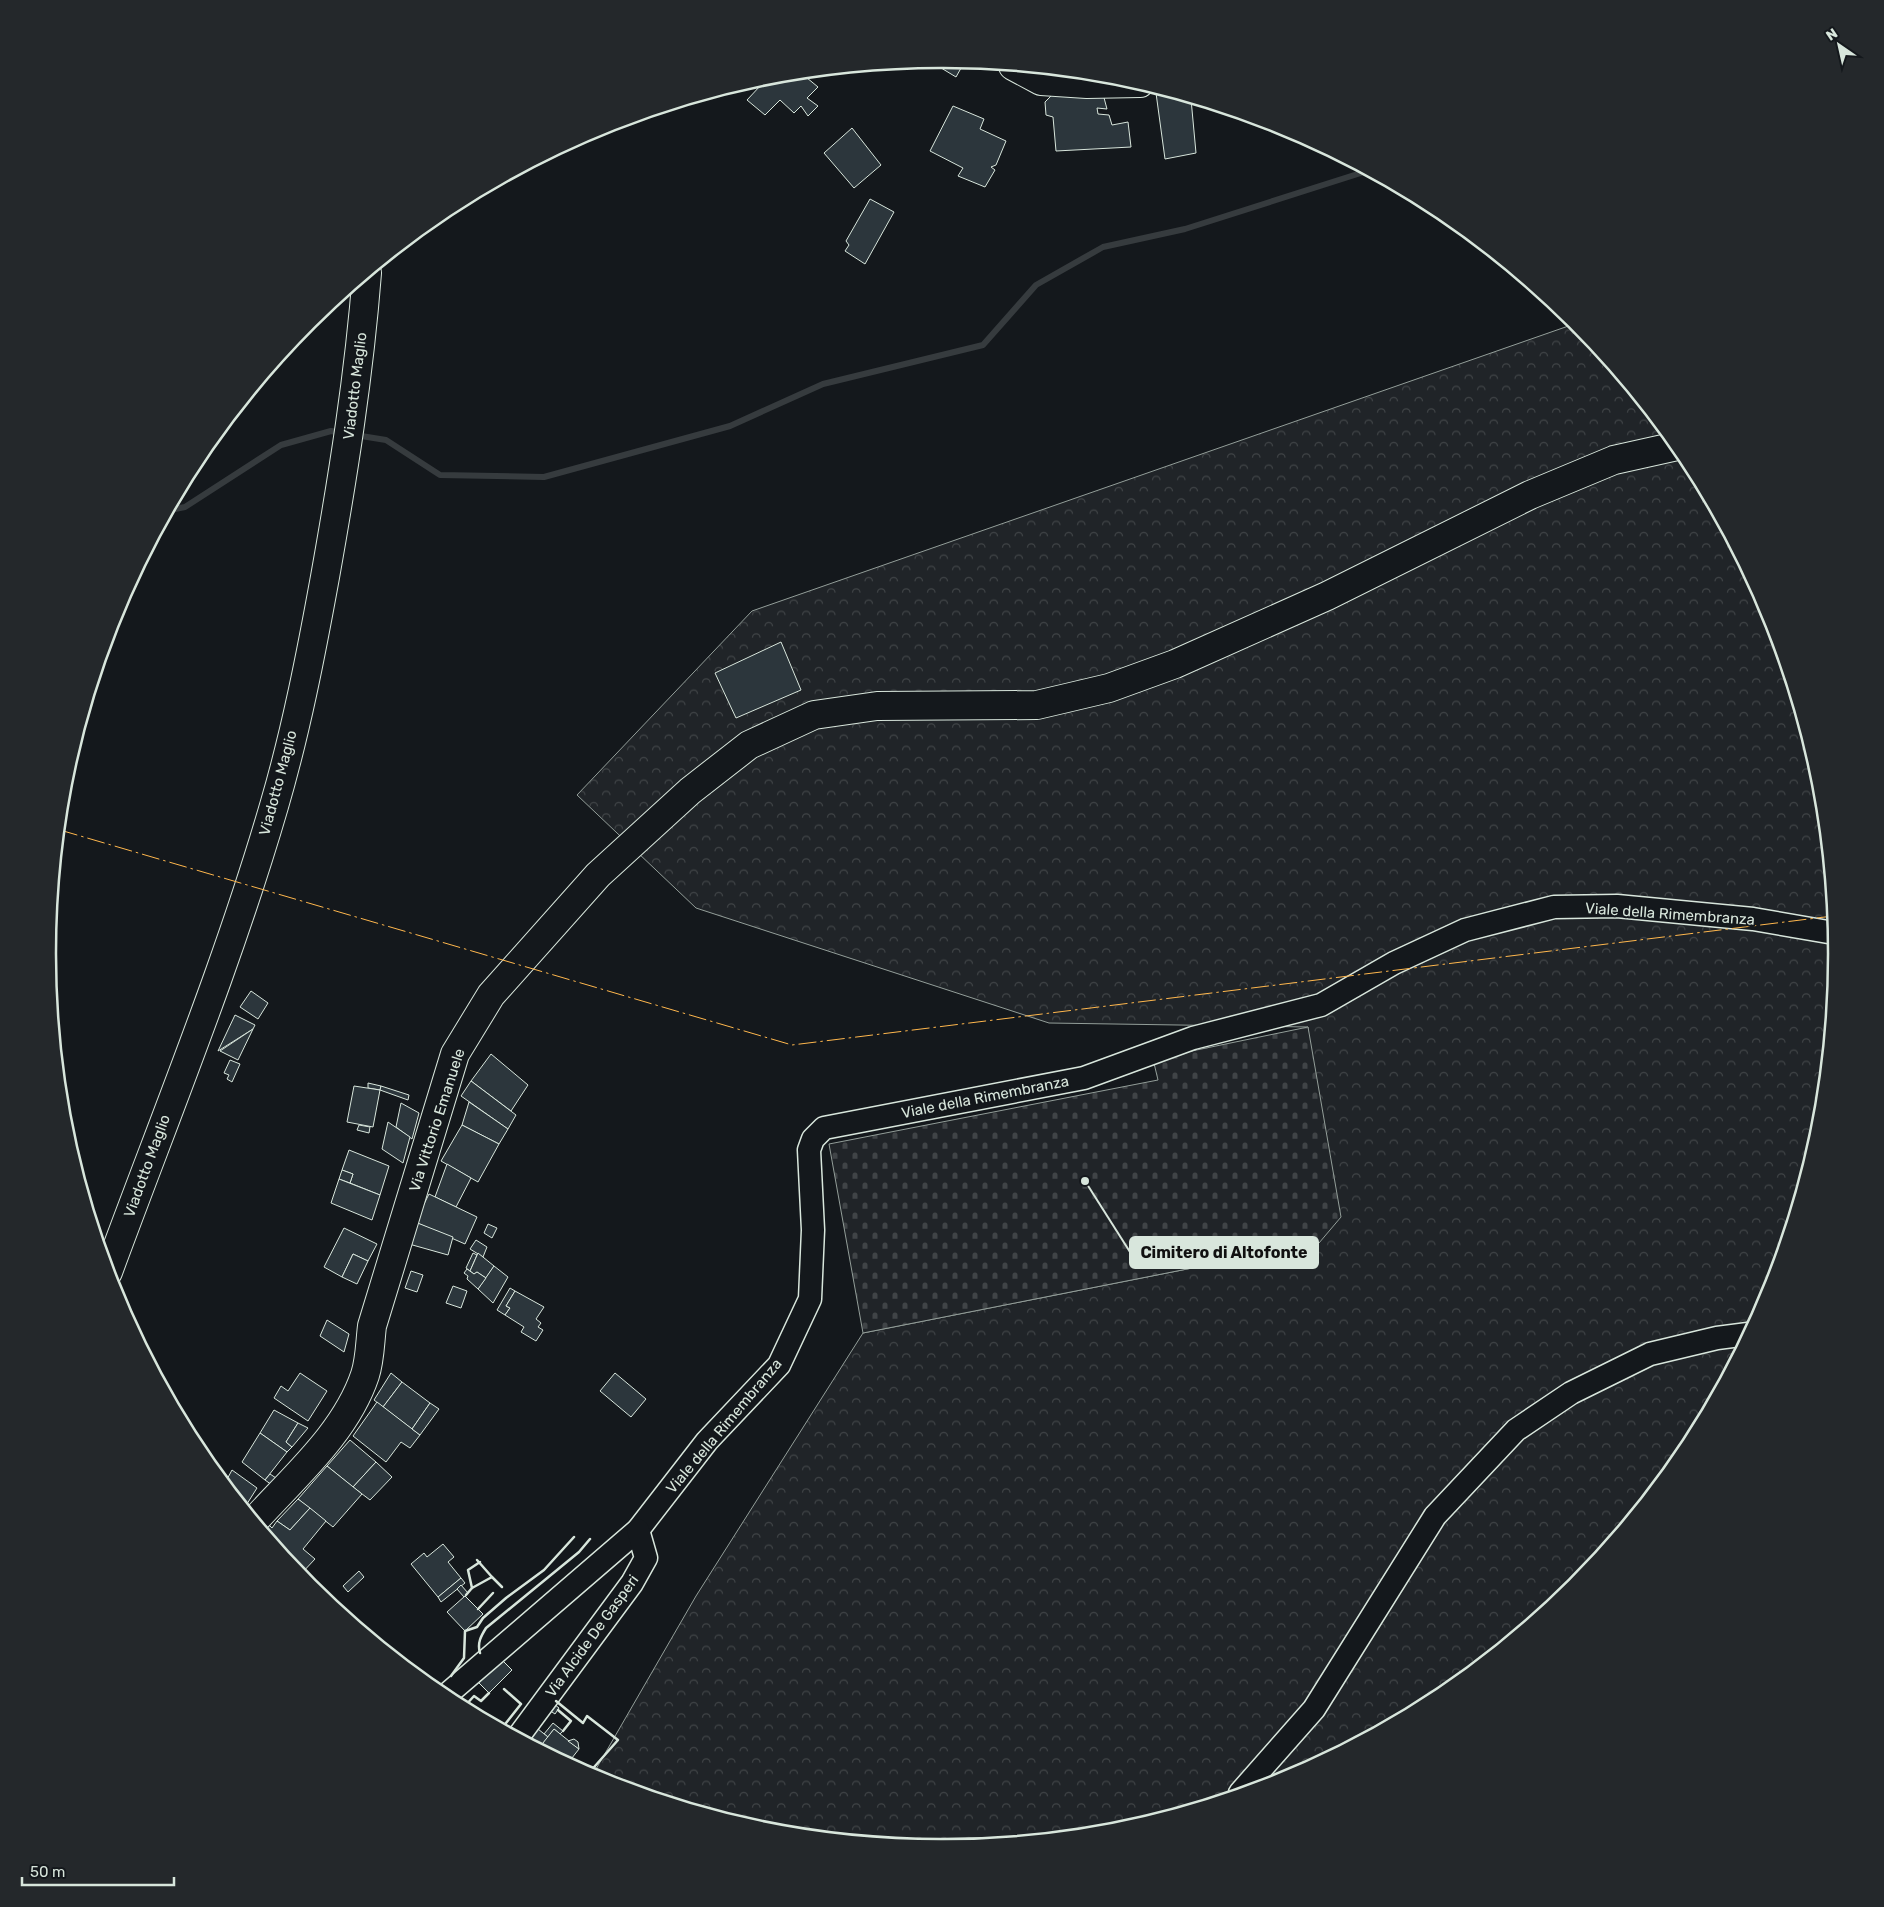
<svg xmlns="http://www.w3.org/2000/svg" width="1884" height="1907" font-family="Rubik,sans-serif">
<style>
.forest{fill:url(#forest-crowns);stroke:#939e99}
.cemetery{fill:url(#cemetery-stones);stroke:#939e99}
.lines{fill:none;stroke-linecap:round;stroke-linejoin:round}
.stream{stroke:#363b3e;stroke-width:6}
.building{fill:#2c363c;stroke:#d8e6dc}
.minor-casing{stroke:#d8e6dc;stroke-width:25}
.major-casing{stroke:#d8e6dc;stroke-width:30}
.minor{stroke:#14181c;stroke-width:22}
.major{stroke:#14181c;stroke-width:28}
.wall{stroke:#d8e6dc;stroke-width:2.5}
.power{stroke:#ffb74d;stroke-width:1;stroke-dasharray:18 4 2.5 4;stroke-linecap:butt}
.labels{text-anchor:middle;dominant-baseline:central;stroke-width:4;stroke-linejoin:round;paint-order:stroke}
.street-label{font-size:15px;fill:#d8e6dc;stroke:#14181c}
.rim{fill:none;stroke:#d8e6dc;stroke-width:2.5}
.leader{fill:none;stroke:#d8e6dc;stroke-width:2}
.callout-dot{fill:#d8e6dc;stroke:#14181c;stroke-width:2}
.callout{fill:#d8e6dc;stroke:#d8e6dc;stroke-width:2}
.callout-label{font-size:16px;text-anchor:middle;font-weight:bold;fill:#111}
</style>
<defs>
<pattern id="forest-crowns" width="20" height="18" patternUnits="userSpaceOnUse" patternTransform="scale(1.25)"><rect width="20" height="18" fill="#202428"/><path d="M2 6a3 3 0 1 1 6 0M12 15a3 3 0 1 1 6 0" fill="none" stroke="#404447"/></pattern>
<pattern id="cemetery-stones" width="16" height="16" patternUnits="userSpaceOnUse" patternTransform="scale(1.25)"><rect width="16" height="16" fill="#202428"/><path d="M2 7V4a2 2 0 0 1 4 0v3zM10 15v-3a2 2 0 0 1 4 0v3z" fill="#404447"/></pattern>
</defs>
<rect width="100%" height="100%" fill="#14181c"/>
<!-- forest -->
<polygon class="forest" points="1577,323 1686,457 1769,611 1819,779 1836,954 1819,1128 1768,1296 1686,1451 1574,1586 1439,1697 1284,1780 1116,1831 942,1848 767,1831 592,1776 696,1596 863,1333 1319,1243 1308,1027 1049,1023 696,908 577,795 752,611"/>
<!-- cemetery -->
<polygon class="cemetery" points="1308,1027 1341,1217 1319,1243 863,1333 829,1144 1158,1080 1153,1059"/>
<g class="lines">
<!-- stream -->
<g class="stream">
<polyline points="355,435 386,440 440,475 544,477 730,426 823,384 983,345 1036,285 1103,247 1185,229 1367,171"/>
<polyline points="170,510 185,507 281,445 331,431 342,433"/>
</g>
</g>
<!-- building -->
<g class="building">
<polygon points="942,59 965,61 956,77 928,60"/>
<polygon points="896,64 889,69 884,65"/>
<polygon points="801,73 818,87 807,98 818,106 808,116 801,106 794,113 780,100 765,115 747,100 761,85 761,78"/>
<polygon points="1168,92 1191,99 1196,153 1165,159 1156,93"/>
<polygon points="1054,93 1103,94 1107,109 1097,108 1098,114 1109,115 1112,125 1128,122 1131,147 1056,151 1053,117 1046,115 1045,102"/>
<polygon points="953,106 984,119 980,129 1006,141 996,165 991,167 995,170 985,187 958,176 963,168 930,151"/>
<polygon points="852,128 881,165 854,188 824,153"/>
<polygon points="870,199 894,212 865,264 845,251 849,245 846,241"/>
<polygon points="781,642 801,690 736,718 715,673"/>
<polygon points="251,991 268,1003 258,1019 240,1007"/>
<polygon points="235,1015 255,1025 253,1029 218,1051"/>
<polygon points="253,1029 238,1060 220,1051"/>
<polygon points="491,1054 528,1085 511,1111 471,1081"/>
<polygon points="230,1060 240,1064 232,1082 227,1079 229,1075 224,1073"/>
<polygon points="471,1081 516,1115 508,1129 461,1096"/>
<polygon points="368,1083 381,1086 380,1090 368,1088"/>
<polygon points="354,1086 380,1090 373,1127 347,1122"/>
<polygon points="381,1086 409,1095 408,1100 380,1090"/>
<polygon points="469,1102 508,1129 499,1144 462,1125"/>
<polygon points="401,1103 419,1113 412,1139 396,1127"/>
<polygon points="388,1122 410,1137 403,1163 382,1149"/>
<polygon points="359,1125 370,1127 369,1133 357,1130"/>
<polygon points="462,1125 499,1144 478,1182 441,1161"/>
<polygon points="349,1150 389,1166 380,1195 350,1183 353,1174 342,1170"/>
<polygon points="447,1164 471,1178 456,1207 435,1197"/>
<polygon points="342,1170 353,1174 350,1183 339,1179"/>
<polygon points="339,1179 380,1195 372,1220 331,1203"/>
<polygon points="429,1194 477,1217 465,1244 415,1222"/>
<polygon points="415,1222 453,1237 448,1255 409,1244"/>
<polygon points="488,1224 497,1228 492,1238 484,1233"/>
<polygon points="344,1228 377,1244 368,1261 353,1254 342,1277 324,1267"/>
<polygon points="476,1240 487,1247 483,1257 470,1249"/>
<polygon points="473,1253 477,1255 470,1271 466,1268"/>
<polygon points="478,1253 494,1266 486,1278 477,1272 474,1274 470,1271"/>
<polygon points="353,1254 368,1261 357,1284 342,1277"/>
<polygon points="494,1266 508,1277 493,1303 478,1289"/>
<polygon points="467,1269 474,1274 477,1272 486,1278 478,1289 467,1279 468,1276 464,1273"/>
<polygon points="411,1271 423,1275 417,1292 405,1288"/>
<polygon points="453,1286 467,1291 461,1308 446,1303"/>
<polygon points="510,1288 515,1291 506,1306 510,1308 505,1315 497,1310"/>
<polygon points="515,1291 544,1307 536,1319 541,1323 538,1327 543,1330 536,1341 521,1332 524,1327 505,1315 510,1308 506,1306"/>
<polygon points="327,1320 349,1334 344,1352 320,1336"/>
<polygon points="300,1373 327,1391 308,1421 274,1398 281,1386 288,1391"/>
<polygon points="391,1373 402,1382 383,1407 374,1400"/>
<polygon points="615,1373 646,1399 631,1417 600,1391"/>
<polygon points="402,1382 430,1403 412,1429 383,1407"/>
<polygon points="377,1402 420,1435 410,1448 401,1442 386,1462 353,1436"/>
<polygon points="430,1403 439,1409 420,1435 412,1429"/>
<polygon points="274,1410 298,1423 286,1442 292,1447 287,1452 260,1433"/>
<polygon points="298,1423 308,1428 292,1447 286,1442"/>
<polygon points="260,1433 287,1452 265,1480 242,1462"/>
<polygon points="350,1440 376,1462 353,1487 327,1466"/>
<polygon points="376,1462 392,1477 370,1500 353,1487"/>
<polygon points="327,1466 362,1494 333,1527 298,1499"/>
<polygon points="232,1470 257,1488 245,1507 225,1483"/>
<polygon points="270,1474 276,1478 272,1485 265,1480"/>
<polygon points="298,1499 310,1508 290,1530 277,1521"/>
<polygon points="310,1508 326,1521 303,1549 315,1559 300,1575 265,1531 269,1525 272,1528 277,1521 290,1530"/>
<polygon points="443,1544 454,1557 448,1562 461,1578 438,1597 411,1564 424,1553 427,1557"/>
<polygon points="359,1571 364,1577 348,1592 343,1586"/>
<polygon points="461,1578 465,1583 441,1602 438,1597"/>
<polygon points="461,1585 468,1593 464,1597 457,1589"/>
<polygon points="465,1596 483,1614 465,1631 447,1612"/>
<polygon points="499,1657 512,1670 489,1693 476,1680"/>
<polygon points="554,1704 559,1708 555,1714 549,1710"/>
<polygon points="553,1723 563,1731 560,1734 554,1729 548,1737 544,1734"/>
<polygon points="538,1729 548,1737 539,1748 528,1742"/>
<polygon points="554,1729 579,1749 568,1763 539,1748"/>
<polygon points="574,1739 578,1742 579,1749 568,1741"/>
</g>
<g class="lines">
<defs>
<g id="minor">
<polyline points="444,1697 638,1530 707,1441 779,1365 810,1299 813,1230 809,1150 813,1139 824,1128 1084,1078 1193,1038 1321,1005 1394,963 1465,930 1554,907 1617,906 1753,919 1834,933"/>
<polyline points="518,1737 632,1583 646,1558 638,1530"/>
<polyline points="1240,1793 1314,1709 1435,1516 1516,1430 1571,1393 1650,1354 1717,1338 1748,1334"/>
</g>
<g id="major">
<polyline points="1013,66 1041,81 1087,84 1140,83"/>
<path d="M 108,1272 C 165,1117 228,964 274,806 C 296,731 311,654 325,577 C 343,476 359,376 367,273"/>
<path d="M 255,1520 C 295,1476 346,1432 365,1375 C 370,1360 370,1342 372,1326 L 455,1054 L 491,995 L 598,875 L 690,791 L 749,745 L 814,715 L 877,706 L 1037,705 L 1109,688 L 1175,664 L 1327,596 L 1530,495 L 1614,460 L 1677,446"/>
</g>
</defs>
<!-- minor casing -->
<use href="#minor" class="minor-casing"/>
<!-- major casing -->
<use href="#major" class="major-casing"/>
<!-- minor -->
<use href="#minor" class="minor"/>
<!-- major -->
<use href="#major" class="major"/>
<!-- wall -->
<g class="wall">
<polyline points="477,1560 492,1577"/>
<polyline points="472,1588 468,1570 480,1562"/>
<polyline points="466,1595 472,1588 492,1577 502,1587"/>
<polyline points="478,1609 493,1593"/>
<path d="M 480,1653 C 477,1643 481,1636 486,1628 L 579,1552 L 590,1539"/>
<polyline points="451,1676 464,1658 465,1631 477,1627 483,1618 506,1598 544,1570 574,1537"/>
<polyline points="556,1701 583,1723 587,1716 618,1740 588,1774"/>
<polyline points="464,1707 474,1696 481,1701 489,1693"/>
<polyline points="558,1710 571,1721 563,1731"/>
<polyline points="502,1728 521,1704 504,1689"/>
</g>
<!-- power -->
<polyline class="power" points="60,830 792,1045 1833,916"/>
</g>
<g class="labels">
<!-- street labels -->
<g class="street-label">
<text transform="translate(355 386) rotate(-83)">Viadotto Maglio</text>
<text transform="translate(278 783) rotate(-75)">Viadotto Maglio</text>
<text transform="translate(1670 914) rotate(4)">Viale della Rimembranza</text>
<text transform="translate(985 1097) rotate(-11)">Viale della Rimembranza</text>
<text transform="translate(437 1120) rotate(-72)">Via Vittorio Emanuele</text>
<text transform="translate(147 1166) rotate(-70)">Viadotto Maglio</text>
<text transform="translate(724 1426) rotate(-50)">Viale della Rimembranza</text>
<text transform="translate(592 1636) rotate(-54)">Via Alcide De Gasperi</text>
</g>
</g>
<!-- crop -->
<path d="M0 0H1884V1907H0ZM941 68H943A885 885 0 0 1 1828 953V954A885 885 0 0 1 943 1839H941A885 885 0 0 1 56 954V953A885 885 0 0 1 941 68Z" fill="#24282b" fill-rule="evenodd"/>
<path class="rim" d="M941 68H943A885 885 0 0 1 1828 953V954A885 885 0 0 1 943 1839H941A885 885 0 0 1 56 954V953A885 885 0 0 1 941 68Z"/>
<!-- callouts -->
<path class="leader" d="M1085 1181L1130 1252"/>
<circle class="callout-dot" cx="1085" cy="1181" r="5"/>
<rect class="callout" x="1130" y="1237" width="188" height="31" rx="5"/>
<g class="callout-label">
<text x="1224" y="1258">Cimitero di Altofonte</text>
</g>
<!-- north arrow -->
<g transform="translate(1839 45) rotate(326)" stroke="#14181c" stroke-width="4" paint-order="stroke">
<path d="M0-4L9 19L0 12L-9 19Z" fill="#d8e6dc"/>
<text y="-8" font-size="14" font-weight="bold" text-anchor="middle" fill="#d8e6dc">N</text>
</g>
<!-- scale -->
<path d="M22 1877v8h152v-8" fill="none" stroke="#d8e6dc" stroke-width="2.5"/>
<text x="30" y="1877" font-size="15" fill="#d8e6dc" stroke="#14181c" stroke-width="4" paint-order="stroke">50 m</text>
</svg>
